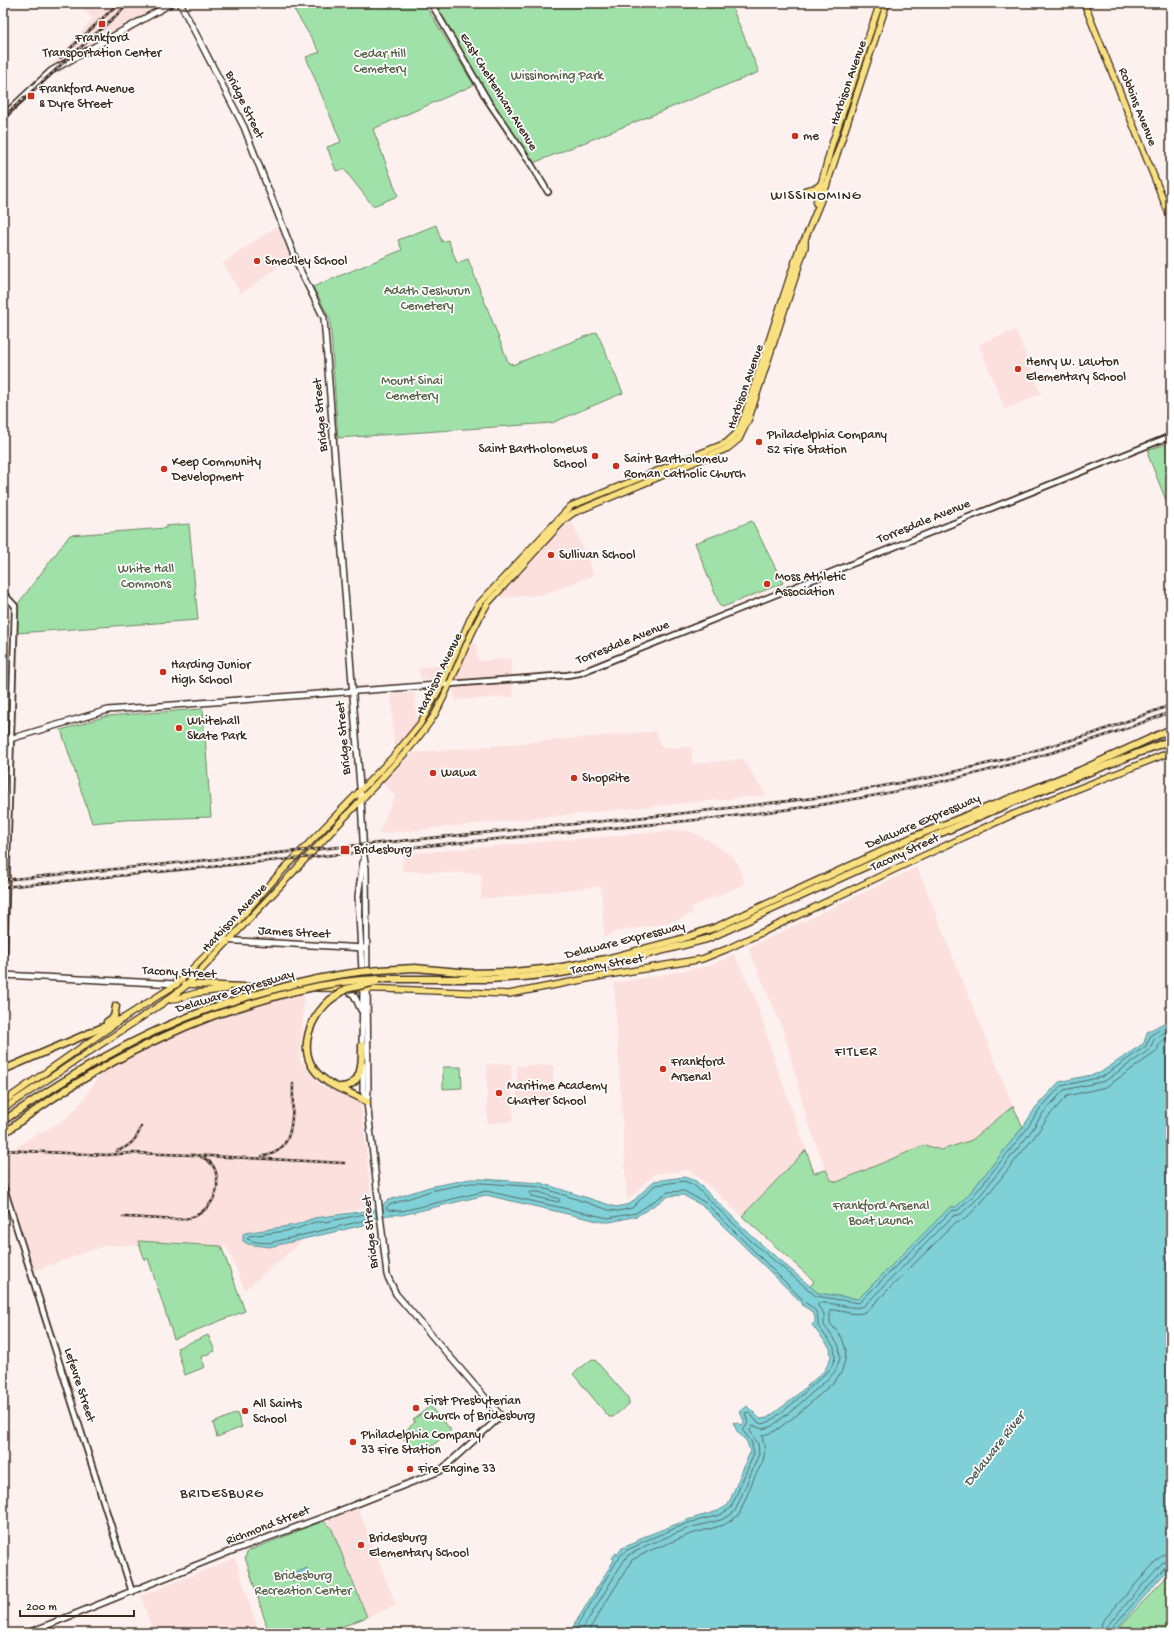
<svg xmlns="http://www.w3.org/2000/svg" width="1174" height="1636" font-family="'Gochi Hand',sans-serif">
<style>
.built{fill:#fbe0de}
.green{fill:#a0e1a9;stroke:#6e8664}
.water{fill:#7fd0d7;stroke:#648e8d}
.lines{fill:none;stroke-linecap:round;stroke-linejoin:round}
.shore{stroke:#566c68;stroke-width:1}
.tertiary-casing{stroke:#3b2a1e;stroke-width:8}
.secondary-casing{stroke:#3b2a1e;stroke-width:8}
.primary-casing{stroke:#3b2a1e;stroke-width:8}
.trunk-casing{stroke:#3b2a1e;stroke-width:8}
.motorway-casing{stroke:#3b2a1e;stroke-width:9}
.tertiary{stroke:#fff;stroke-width:4.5}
.secondary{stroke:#fff;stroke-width:5}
.primary{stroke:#f9e181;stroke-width:5.5}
.trunk{stroke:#f9e181;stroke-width:5.5}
.motorway{stroke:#f9e181;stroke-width:6}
.rail-casing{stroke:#3b2a1e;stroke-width:2.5}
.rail{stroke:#fff;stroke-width:1;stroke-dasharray:3;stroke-linecap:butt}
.motorway-bridge-casing{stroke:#3b2a1e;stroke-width:9;stroke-linecap:butt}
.motorway-bridge{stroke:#f9e181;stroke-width:6}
.poi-dot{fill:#c8321e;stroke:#fff;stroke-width:1.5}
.labels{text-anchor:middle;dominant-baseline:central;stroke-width:3.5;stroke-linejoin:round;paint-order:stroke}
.poi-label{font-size:13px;fill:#3b2a1e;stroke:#fff;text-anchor:start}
.park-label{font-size:13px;fill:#596148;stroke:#fff}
.street-label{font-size:13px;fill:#3b2a1e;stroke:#fff}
.neighbourhood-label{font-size:14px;letter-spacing:1px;fill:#3b2a1e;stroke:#fff}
.water-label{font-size:14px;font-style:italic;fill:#4f5c56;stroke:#fff}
</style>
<rect width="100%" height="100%" fill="#fdf1f0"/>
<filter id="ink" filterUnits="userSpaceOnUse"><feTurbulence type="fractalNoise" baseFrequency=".025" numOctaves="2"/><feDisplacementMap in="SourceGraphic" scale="8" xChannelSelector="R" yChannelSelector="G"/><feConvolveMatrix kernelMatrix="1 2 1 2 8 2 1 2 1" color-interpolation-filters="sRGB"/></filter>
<g filter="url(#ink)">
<!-- built -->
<g class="built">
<polygon points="79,3 163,3 52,65 92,19"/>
<polygon points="278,225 291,258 241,294 223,263"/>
<polygon points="1016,330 1041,394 1005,409 979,344"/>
<polygon points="570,521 572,521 594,575 558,589 539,595 501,598 501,595"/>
<polygon points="472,643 476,643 478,661 512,658 513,697 455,700 452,677 420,679 419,667 462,665"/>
<polygon points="414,692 417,724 397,745 394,745 391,694"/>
<polygon points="656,731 662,748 692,747 692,764 743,759 766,795 378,834 395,795 383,783 413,753"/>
<polygon points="681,830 690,831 710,841 729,854 737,862 745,884 692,907 692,914 672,922 615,932 604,937 601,886 497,898 481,898 482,874 402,871 403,854"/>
<polygon points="917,867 1013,1106 972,1140 837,1182 831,1180 826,1170 807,1120 784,1032 748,948"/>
<polygon points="734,954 755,997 776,1065 806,1150 742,1216 714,1190 689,1170 655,1174 627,1201 614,983 709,966"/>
<polygon points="288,995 304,995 300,1060 321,1086 361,1103 372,1206 298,1222 301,1242 245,1290 227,1246 139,1241 140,1246 106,1245 34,1271 4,1175 9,1152 36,1134 48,1129 66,1118 77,1108 102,1072 115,1061 211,1019"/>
<polygon points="487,1064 511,1064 513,1121 487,1124"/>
<polygon points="553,1065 553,1099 517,1100 517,1066"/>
<polygon points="358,1508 396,1605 367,1617 328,1520"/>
<polygon points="235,1558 259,1633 153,1633 141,1596"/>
</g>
<!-- green -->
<g class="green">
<polygon points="290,3 424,3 474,85 373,129 398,196 373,206 344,169 336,171 327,147 341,142 306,57 320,52"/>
<polygon points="434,3 730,3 759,72 531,164 473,75 456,40"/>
<polygon points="436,225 442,242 448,240 457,263 468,259 509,364 512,363 512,365 597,332 623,393 552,423 338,438 330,319 313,287 402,250 398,240"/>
<polygon points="1171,442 1171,513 1148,455 1149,450"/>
<polygon points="752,521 783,583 723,607 720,606 695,543"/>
<polygon points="189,524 198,620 17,633 17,605 70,535 166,528 166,526"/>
<polygon points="202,709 203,710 211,817 124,820 92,823 61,730 107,716"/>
<polygon points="443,1067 461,1067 462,1088 443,1089"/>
<polygon points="1013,1106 1023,1127 970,1193 956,1207 950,1207 858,1299 818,1293 810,1287 814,1281 742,1216 806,1150 814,1173 826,1170 831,1180 837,1182 925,1145 941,1150 972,1140"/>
<polygon points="138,1241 221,1246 245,1311 174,1339 148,1258 145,1260"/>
<polygon points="208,1335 215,1351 201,1357 205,1367 185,1375 177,1348"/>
<polygon points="592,1359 595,1360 627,1396 629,1401 629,1404 613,1417 609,1417 573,1374"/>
<polygon points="430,1406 451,1430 423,1454 400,1436 415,1422 413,1420"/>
<polygon points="237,1413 242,1427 217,1437 213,1423"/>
<polygon points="323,1521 331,1527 367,1617 326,1633 269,1633 245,1557 248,1551"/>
<polygon points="1171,1572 1171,1633 1114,1633"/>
</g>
<!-- water -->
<g class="water">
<path d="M 1171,1019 L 1171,1566 L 1113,1633 L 564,1633 L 568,1628 L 571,1630 L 614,1560 L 612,1558 L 616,1553 L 617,1555 L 622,1548 L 637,1542 L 638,1539 L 687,1520 L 718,1511 L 728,1505 L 750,1452 L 747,1442 L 737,1431 L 733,1422 L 743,1425 L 744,1421 L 740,1412 L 747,1406 L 760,1419 L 767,1418 L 789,1402 L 824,1371 L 827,1366 L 831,1357 L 830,1348 L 812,1325 L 815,1322 L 815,1317 L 810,1310 L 803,1306 L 802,1303 L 703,1206 L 683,1195 L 669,1196 L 637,1216 L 610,1222 L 602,1222 L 486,1195 L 402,1215 C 387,1214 376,1216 364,1225 L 269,1247 L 248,1244 L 243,1241 L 243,1234 L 245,1233 L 295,1225 L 314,1218 L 373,1210 L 383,1206 L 386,1201 L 429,1187 L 470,1179 L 482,1179 L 541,1183 L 616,1207 L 630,1204 L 654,1181 L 684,1177 L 696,1181 L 753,1237 L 818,1293 L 858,1299 L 950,1207 L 956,1207 L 970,1193 L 1023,1127 L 1036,1107 L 1059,1082 L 1100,1073 L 1144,1043 L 1147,1032 Z"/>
<polygon points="307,1568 310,1575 293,1581 290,1575"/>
</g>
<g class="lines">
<!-- shore -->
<g class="shore">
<polygon points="532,1192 539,1192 559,1199 560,1201 558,1202 532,1196 530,1193"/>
<polygon points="367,1214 368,1217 362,1221 269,1243 256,1242 247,1239 249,1236 279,1232 296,1229 315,1222 324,1222"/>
<path d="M 573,1633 L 618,1559 L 625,1551 L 638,1545 L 642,1542 L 688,1523 L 720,1515 L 731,1508 L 754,1453 L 751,1441 L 743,1431 L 748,1423 L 745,1413 L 749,1412 L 756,1421 L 761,1424 L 769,1422 L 791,1405 L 831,1368 L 835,1358 L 834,1347 L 818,1326 C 819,1316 817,1309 807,1304 L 706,1203 L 684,1191 L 668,1192 L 636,1213 L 608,1218 L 486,1191 L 402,1211 L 388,1210 L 386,1208 L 389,1205 L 430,1191 L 470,1183 L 482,1183 L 540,1187 L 609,1210 L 618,1211 L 632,1208 L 655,1185 L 684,1181 L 694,1185 L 750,1240 L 816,1296 L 859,1303 L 951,1211 L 958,1210 L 973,1196 L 1026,1130 L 1039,1110 L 1061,1086 L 1102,1077 L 1146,1046 L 1151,1035 L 1171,1023"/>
<path d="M 580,1633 L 623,1562 L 628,1555 L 641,1549 L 645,1546 L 689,1528 L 721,1520 L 732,1514 L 736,1509 L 759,1454 L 758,1444 L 750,1431 L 752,1427 L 754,1426 L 763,1429 L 772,1426 L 795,1408 L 830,1377 L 836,1370 L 840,1358 L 839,1346 L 824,1325 L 824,1314 L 818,1306 L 818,1303 C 831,1301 854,1311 864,1306 L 953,1216 L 961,1214 L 977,1199 L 1030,1133 L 1043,1113 L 1064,1090 L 1105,1081 L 1149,1050 L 1155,1038 L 1171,1029"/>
<path d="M 587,1633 L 632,1560 L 649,1551 L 691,1534 L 724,1525 L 739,1515 L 754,1478 L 763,1461 L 765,1450 L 762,1436 L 775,1431 L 798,1414 L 834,1382 L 841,1373 L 845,1360 L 846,1350 L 842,1338 L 830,1323 L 830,1310 C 842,1309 855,1318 867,1311 L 956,1222 L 965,1219 L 981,1203 L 1035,1136 L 1048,1117 L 1067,1096 L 1106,1087 L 1152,1055 L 1157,1051 L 1160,1042 L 1171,1036"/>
<polyline points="1099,1633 1102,1622 1158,1559 1164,1554 1171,1553"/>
<polyline points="1105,1633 1107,1626 1162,1563 1171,1559"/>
<polyline points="1110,1633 1111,1629 1166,1566 1171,1564"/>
</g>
<defs>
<g id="tertiary">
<polyline points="431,3 488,101 531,164 548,192"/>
<polyline points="3,593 15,606 15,609 3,992"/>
<polyline points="450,684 567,675 580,673 1171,436"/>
<polyline points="3,1185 132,1592"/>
</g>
<g id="secondary">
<path d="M 180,3 L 244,127 L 299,268 L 324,318 L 361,800 L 364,857 L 366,868 C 366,942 368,1016 368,1091 L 367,1102"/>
<polyline points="3,116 51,71 172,3"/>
<polyline points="3,741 108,710 450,684"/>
<polyline points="221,940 364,948"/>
<polyline points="3,975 177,984"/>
<polyline points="345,989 354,995 361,1010"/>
<polyline points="362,1047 363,989 358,896 363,862"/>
<polyline points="28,1633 229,1552 329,1515 440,1471 501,1416 396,1294 387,1275 367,1102 363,1091 363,1065"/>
</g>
<g id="primary">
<polyline points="806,190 816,188 822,183"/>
<polyline points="816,203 832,144 880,3"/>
<polyline points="185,984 275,988"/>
<polyline points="283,988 303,988"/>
<polyline points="317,988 388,989 509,994 602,976 702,959 727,949 908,863 1014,814 1171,752"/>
<polyline points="171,1000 197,993 227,989"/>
<polyline points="3,1102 122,1019 177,984 221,940 280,873 393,757 420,724 442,684 471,617 478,605 571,506 726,443 737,433 743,420 800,246 805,239 825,190 887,3"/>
<path d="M 3,1109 L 163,1003 L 187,985 L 407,751 C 417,739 427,727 435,714 C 455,678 466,637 488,603 L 565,519 L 573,513 L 728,448 L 739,439 L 749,418 L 805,247 L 805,240"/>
</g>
<polyline id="trunk" points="1084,3 1171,219"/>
<g id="motorway">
<polyline points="380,970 415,968 471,973 513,972 562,967 606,959 678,940 717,927 913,837 1079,771 1171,729"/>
<polyline points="380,979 489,979 523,977 561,973 606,965 707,939 904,849 1013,802 1171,740"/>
<path d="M 330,1000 C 306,1022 295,1058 325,1080 C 338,1090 354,1093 367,1102"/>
<polyline points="107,1022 114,1017 116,1006"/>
<polyline points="3,1070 122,1019"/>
<path d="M 340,1087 C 363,1087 362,1062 362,1045"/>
<path d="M 3,1121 C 72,1074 135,1035 214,1007"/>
<path d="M 3,1134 C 68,1084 138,1044 215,1015"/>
</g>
</defs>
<!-- tertiary casing -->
<use href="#tertiary" class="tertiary-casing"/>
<!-- secondary casing -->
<use href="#secondary" class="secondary-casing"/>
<!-- primary casing -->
<use href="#primary" class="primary-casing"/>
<!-- trunk casing -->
<use href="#trunk" class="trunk-casing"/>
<!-- motorway casing -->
<use href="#motorway" class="motorway-casing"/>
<!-- tertiary -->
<use href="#tertiary" class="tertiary"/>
<!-- secondary -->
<use href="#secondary" class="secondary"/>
<!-- primary -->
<use href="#primary" class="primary"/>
<!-- trunk -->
<use href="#trunk" class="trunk"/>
<!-- motorway -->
<use href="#motorway" class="motorway"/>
<defs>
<g id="rail">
<polyline points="60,58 119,3"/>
<polyline points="3,117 130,3"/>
<polyline points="3,880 676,814 823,797 932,777 998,761 1092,734 1171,705"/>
<path d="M 3,887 C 185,868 367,852 548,834 C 641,825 734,818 826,804 C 945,785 1059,755 1171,712"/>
<polyline points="3,1150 107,1155 131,1153 192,1155 344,1163"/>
<path d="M 117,1151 C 129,1147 137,1140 141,1127"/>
<path d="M 262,1156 C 298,1153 292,1109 293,1084"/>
<path d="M 123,1217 C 139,1217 177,1222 190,1218 C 206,1213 219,1197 217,1181 C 217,1170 212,1161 201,1157"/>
</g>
</defs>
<!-- rail casing -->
<use href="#rail" class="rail-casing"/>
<!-- rail -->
<use href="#rail" class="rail"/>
<defs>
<g id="motorway-bridge">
<polyline points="330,1000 346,989 376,982"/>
<path d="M 214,1007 C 269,990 323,974 380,970"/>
<path d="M 215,1015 C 268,998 324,980 380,979"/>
</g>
</defs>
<!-- motorway-bridge casing -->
<use href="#motorway-bridge" class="motorway-bridge-casing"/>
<!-- motorway-bridge -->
<use href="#motorway-bridge" class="motorway-bridge"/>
</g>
</g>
<!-- markers -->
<g class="poi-dot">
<rect x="98" y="20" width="8" height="8" rx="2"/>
<rect x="27" y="92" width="8" height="8" rx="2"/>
<circle cx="795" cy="136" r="4"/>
<circle cx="257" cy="261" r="4"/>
<circle cx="1018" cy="369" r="4"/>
<circle cx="759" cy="442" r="4"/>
<circle cx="595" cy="456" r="4"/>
<circle cx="616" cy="466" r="4"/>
<circle cx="164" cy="469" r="4"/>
<circle cx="551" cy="555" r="4"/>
<circle cx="767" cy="584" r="4"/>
<circle cx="163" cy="672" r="4"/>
<circle cx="179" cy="728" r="4"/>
<circle cx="433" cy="773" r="4"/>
<circle cx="574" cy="778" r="4"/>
<rect x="340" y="845" width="10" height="10" rx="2"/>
<circle cx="663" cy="1069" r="4"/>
<circle cx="499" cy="1093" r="4"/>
<circle cx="416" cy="1408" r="4"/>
<circle cx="245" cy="1411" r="4"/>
<circle cx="353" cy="1442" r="4"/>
<circle cx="410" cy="1469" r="4"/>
<circle cx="361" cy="1545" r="4"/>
</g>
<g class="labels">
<!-- poi labels -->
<g class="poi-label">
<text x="102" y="38" text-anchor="middle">Frankford<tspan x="102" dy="15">Transportation Center</tspan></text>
<text x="39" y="89">Frankford Avenue<tspan x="39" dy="15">&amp; Dyre Street</tspan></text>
<text x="803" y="136">me</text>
<text x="265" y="261">Smedley School</text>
<text x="1026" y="362">Henry W. Lawton<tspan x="1026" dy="15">Elementary School</tspan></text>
<text x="767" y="435">Philadelphia Company<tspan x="767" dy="15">52 Fire Station</tspan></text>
<text x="587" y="449" text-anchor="end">Saint Bartholomews<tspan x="587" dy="15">School</tspan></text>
<text x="624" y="459">Saint Bartholomew<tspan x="624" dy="15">Roman Catholic Church</tspan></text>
<text x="172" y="462">Keep Community<tspan x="172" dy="15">Development</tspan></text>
<text x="559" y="555">Sullivan School</text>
<text x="775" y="577">Moss Athletic<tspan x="775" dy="15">Association</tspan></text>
<text x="171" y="665">Harding Junior<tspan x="171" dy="15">High School</tspan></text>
<text x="187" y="721">Whitehall<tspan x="187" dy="15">Skate Park</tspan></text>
<text x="441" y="773">Wawa</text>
<text x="582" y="778">ShopRite</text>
<text x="354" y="850">Bridesburg</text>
<text x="671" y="1062">Frankford<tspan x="671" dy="15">Arsenal</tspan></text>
<text x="507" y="1086">Maritime Academy<tspan x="507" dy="15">Charter School</tspan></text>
<text x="424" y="1401">First Presbyterian<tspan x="424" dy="15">Church of Bridesburg</tspan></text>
<text x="253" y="1404">All Saints<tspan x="253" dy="15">School</tspan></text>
<text x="361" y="1435">Philadelphia Company<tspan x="361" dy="15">33 Fire Station</tspan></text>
<text x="418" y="1469">Fire Engine 33</text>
<text x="369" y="1538">Bridesburg<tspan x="369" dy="15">Elementary School</tspan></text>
</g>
<!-- park labels -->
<g class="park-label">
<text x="380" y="54">Cedar Hill<tspan x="380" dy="15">Cemetery</tspan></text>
<text x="557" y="76">Wissinoming Park</text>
<text x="427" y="291">Adath Jeshurun<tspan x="427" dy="15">Cemetery</tspan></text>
<text x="412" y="381">Mount Sinai<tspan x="412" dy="15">Cemetery</tspan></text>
<text x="146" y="569">White Hall<tspan x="146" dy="15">Commons</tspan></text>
<text x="881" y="1206">Frankford Arsenal<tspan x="881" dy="15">Boat Launch</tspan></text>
<text x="303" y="1576">Bridesburg<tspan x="303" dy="15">Recreation Center</tspan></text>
</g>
<!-- street labels -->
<g class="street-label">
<text transform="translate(849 83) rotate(-71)">Harbison Avenue</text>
<text transform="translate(498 92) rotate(58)">East Cheltenham Avenue</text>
<text transform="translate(244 105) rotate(64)">Bridge Street</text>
<text transform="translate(1137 107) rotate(68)">Robbins Avenue</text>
<text transform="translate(746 387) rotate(-71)">Harbison Avenue</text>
<text transform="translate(321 415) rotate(-95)">Bridge Street</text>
<text transform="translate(924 522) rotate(-22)">Torresdale Avenue</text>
<text transform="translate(623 643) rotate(-22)">Torresdale Avenue</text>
<text transform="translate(440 674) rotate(-64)">Harbison Avenue</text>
<text transform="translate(344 738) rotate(-95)">Bridge Street</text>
<text transform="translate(923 822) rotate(-23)">Delaware Expressway</text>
<text transform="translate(905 853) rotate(-25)">Tacony Street</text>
<text transform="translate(235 918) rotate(-47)">Harbison Avenue</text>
<text transform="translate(294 933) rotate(3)">James Street</text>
<text transform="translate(625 941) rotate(-14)">Delaware Expressway</text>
<text transform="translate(607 965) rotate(-10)">Tacony Street</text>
<text transform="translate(179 973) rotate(3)">Tacony Street</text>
<text transform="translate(235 992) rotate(-17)">Delaware Expressway</text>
<text transform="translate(371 1232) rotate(-96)">Bridge Street</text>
<text transform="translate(79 1385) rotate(72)">Lefevre Street</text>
<text transform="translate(268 1526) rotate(-21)">Richmond Street</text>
</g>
<!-- neighbourhood labels -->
<g class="neighbourhood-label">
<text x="816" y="196">WISSINOMING</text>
<text x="856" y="1052">FITLER</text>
<text x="222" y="1494">BRIDESBURG</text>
</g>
<!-- water labels -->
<g class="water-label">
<text transform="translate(995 1450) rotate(-52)">Delaware River</text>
</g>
</g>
<!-- margin -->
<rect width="1174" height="1636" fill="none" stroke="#fff" stroke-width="16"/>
<rect x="8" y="8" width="1158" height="1620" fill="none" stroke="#3b2a1e" stroke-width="1.5" filter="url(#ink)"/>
<!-- scale -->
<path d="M20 1610v6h114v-6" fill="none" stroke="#3b2a1e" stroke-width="2"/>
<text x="26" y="1610" font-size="12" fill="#3b2a1e" stroke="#ffffff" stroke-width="3" paint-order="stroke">200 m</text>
</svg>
